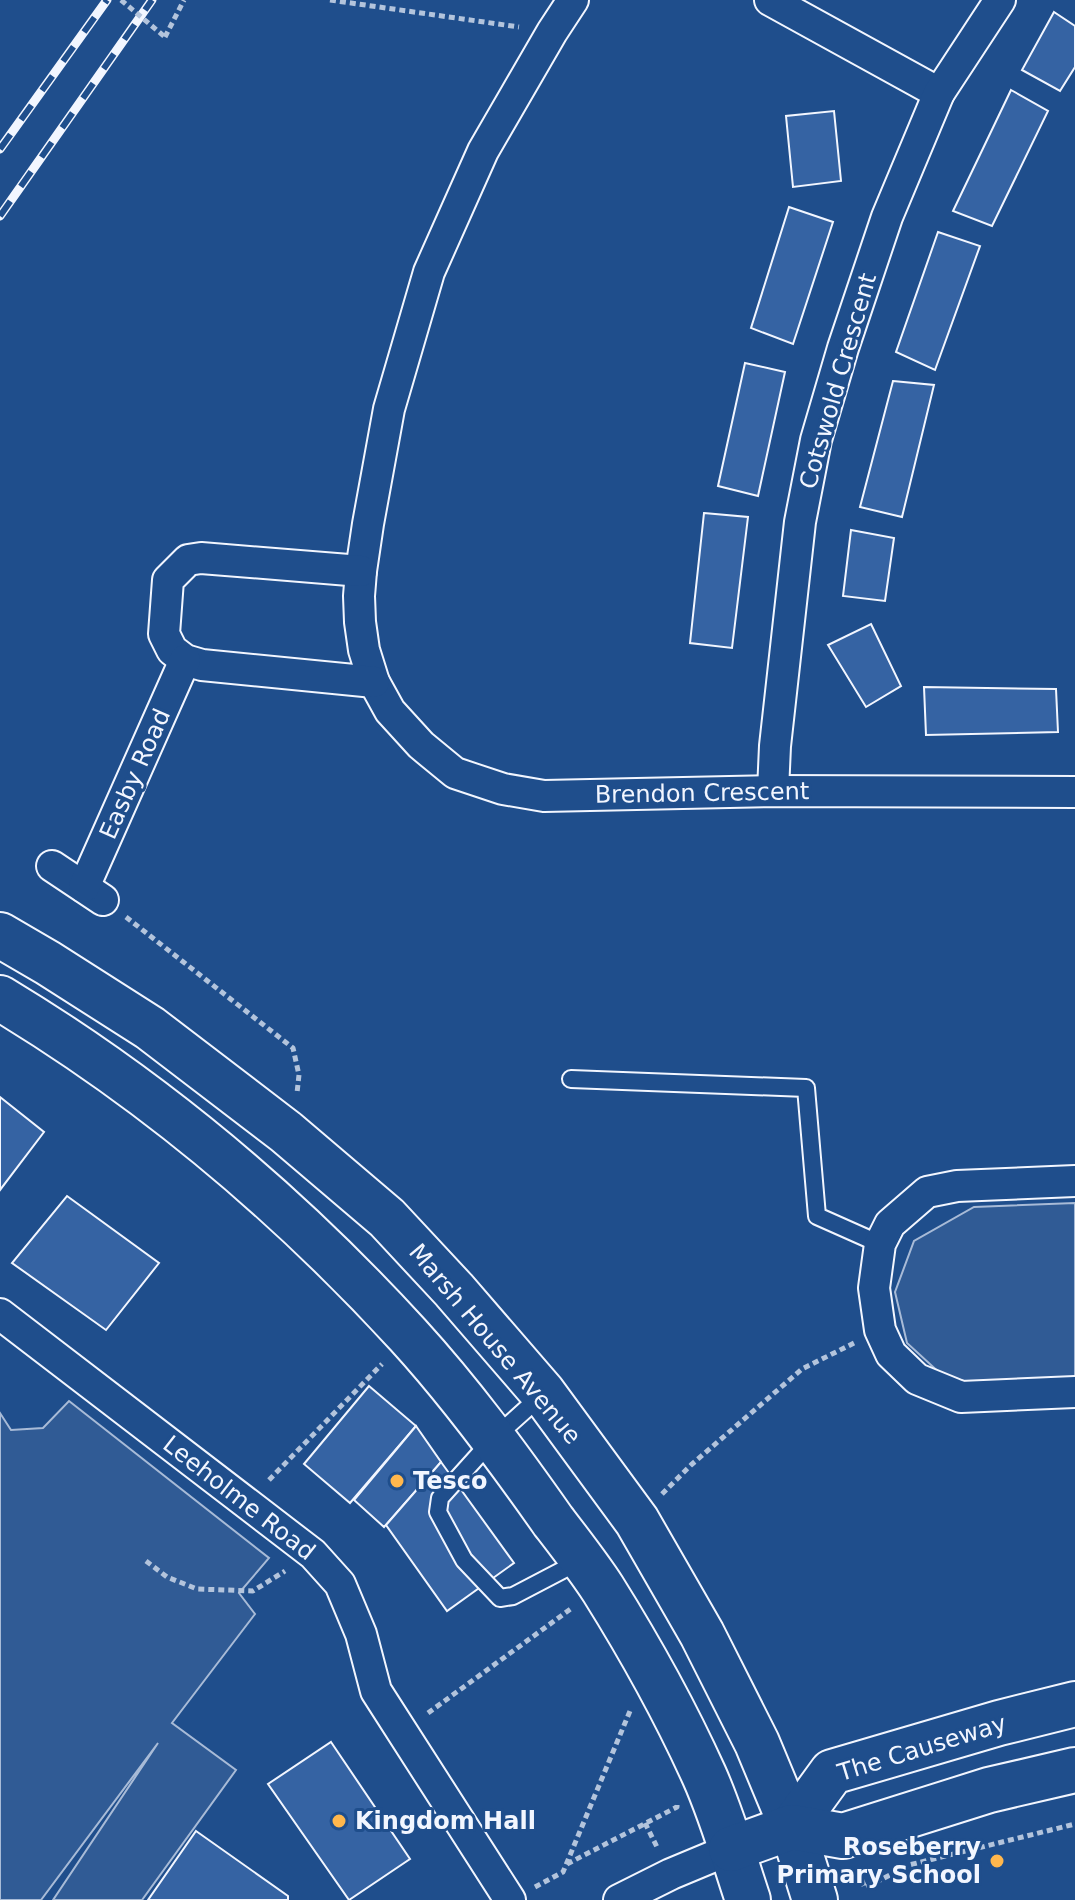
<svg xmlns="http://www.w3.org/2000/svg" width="1075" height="1900" font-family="'DejaVu Sans',sans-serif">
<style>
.built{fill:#305b95;stroke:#a8bbd7;stroke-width:2}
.building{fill:#3563a3;stroke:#f2f6ff;stroke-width:2}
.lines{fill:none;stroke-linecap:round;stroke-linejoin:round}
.lane-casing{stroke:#f2f6ff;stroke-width:20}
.street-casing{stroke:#f2f6ff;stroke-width:34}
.secondary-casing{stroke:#f2f6ff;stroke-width:48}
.path{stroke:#b3c4dc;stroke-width:5;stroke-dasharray:6 4;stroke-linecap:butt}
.lane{stroke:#1f4e8c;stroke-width:16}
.street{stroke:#1f4e8c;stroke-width:30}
.secondary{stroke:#1f4e8c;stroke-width:44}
.rail-casing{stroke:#f2f6ff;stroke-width:9}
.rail{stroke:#1f4e8c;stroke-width:6;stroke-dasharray:18;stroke-linecap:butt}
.path-bridge{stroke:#b3c4dc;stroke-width:5;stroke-dasharray:6 4;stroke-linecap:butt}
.poi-dot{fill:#ffb74d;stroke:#1f4e8c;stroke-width:3}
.labels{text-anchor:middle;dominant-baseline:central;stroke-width:6;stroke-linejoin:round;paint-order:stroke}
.street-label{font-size:24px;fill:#f2f6ff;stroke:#1f4e8c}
.poi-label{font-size:24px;font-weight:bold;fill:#f2f6ff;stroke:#1f4e8c;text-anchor:start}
</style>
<rect width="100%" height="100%" fill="#1f4e8c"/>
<!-- built -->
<g class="built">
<polygon points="1075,1203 1075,1385 955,1387 907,1343 895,1292 914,1241 974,1207"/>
<polygon points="69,1401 269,1558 239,1593 255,1614 172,1723 236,1770 142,1900 53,1900 158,1743 41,1900 0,1900 0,1413 11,1430 43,1428"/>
</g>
<!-- building -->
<g class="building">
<polygon points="1054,12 1075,26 1075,67 1060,91 1022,70"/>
<polygon points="1011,90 1048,111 992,226 953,211"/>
<polygon points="834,111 841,181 793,187 786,116"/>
<polygon points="789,207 833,222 793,344 751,328"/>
<polygon points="938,232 980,246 935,370 896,352"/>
<polygon points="745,363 785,372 758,496 718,486"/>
<polygon points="893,381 934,385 902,517 860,507"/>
<polygon points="704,513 748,517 732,648 690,643"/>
<polygon points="851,530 894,538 885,601 843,596"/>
<polygon points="871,624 901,686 866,707 828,645"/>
<polygon points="924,687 1056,689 1058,732 926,735"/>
<polygon points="0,1097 44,1132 0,1190"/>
<polygon points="67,1196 159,1263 106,1330 12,1263"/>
<polygon points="369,1386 416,1426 350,1503 304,1464"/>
<polygon points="416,1426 441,1462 384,1527 354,1500"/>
<polygon points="441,1462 514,1563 447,1611 386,1525"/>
<polygon points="331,1742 410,1859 349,1900 268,1784"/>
<polygon points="196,1831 288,1896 288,1900 148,1900"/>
</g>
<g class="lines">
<defs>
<g id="lane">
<polyline points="571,1079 806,1088 817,1216 880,1244"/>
<polyline points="543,1394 494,1438 440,1498 438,1512 464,1560 500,1598 513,1596 580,1561"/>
</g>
<g id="street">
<polyline points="573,0 552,32 483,151 429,272 389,409 368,524 361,571 359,596 360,622 364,650 374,682 390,711 421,745 455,773 503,789 544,796 773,791 1075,792"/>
<polyline points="770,0 939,93"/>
<polyline points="361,571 201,558 188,560 168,580 164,634 172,650 185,660 202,665 374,682"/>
<polyline points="773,791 775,746 800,522 816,440 843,348 887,217 939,93 1000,0"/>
<polyline points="52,866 103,900"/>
<polyline points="84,887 185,660"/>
<polyline points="1075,1181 957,1186 927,1192 890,1224 880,1244 874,1288 880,1330 891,1354 917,1379 961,1397 1075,1392"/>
<polyline points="0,1314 313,1554 340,1584 361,1634 376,1691 510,1900"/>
<polyline points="619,1900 671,1874 731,1849"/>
</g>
<g id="secondary">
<polyline points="0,935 48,963 150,1028 286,1132 387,1218 454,1290 543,1393 637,1521 702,1634 757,1743 792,1827 815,1900"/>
<path d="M 0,998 C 151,1089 289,1205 408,1335 C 461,1393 508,1457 553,1521 C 570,1543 588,1566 603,1589 C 640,1648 675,1711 704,1775 C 722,1815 734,1858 748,1900"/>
<polyline points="792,1827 832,1772 999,1723 1075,1704"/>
<polyline points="731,1849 792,1827 843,1836 989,1790 1075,1770"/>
</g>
</defs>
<!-- lane casing -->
<use href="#lane" class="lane-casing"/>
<!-- street casing -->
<use href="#street" class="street-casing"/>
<!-- secondary casing -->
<use href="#secondary" class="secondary-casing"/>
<!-- path -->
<g class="path">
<polyline points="330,0 519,27"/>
<polyline points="165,37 184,0"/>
<polyline points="126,917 293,1048 299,1075 297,1093"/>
<polyline points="269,1480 382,1364"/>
<polyline points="662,1494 691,1465 802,1369 854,1343"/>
<polyline points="146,1561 167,1577 197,1589 253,1591 285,1571"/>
<polyline points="428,1713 572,1608"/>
<polyline points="645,1823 657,1847"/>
<polyline points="567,1864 677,1807 677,1805"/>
<polyline points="858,1871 865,1888 909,1865 1075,1824"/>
<polyline points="535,1887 563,1872 630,1711"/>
</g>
<!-- lane -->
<use href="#lane" class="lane"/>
<!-- street -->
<use href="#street" class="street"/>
<!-- secondary -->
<use href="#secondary" class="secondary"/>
<defs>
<g id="rail">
<polyline points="0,149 107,0"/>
<polyline points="0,216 152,0"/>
</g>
</defs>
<!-- rail casing -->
<use href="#rail" class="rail-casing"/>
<!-- rail -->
<use href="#rail" class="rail"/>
<!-- path-bridge -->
<polyline class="path-bridge" points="121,0 165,37"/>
</g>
<!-- markers -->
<g class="poi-dot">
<circle cx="397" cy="1481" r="8"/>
<circle cx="339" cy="1821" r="8"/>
<circle cx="997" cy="1861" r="8"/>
</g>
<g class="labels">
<!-- street labels -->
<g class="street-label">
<text transform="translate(838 381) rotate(-74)">Cotswold Crescent</text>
<text transform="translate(135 774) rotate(-66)">Easby Road</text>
<text transform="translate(702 793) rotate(-1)">Brendon Crescent</text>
<text transform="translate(495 1344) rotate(50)">Marsh House Avenue</text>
<text transform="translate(239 1498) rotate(38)">Leeholme Road</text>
<text transform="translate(922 1748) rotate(-17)">The Causeway</text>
</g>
<!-- poi labels -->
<g class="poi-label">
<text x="413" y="1481">Tesco</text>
<text x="355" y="1821">Kingdom Hall</text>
<text x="981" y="1847" text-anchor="end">Roseberry<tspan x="981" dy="28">Primary School</tspan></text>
</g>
</g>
</svg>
